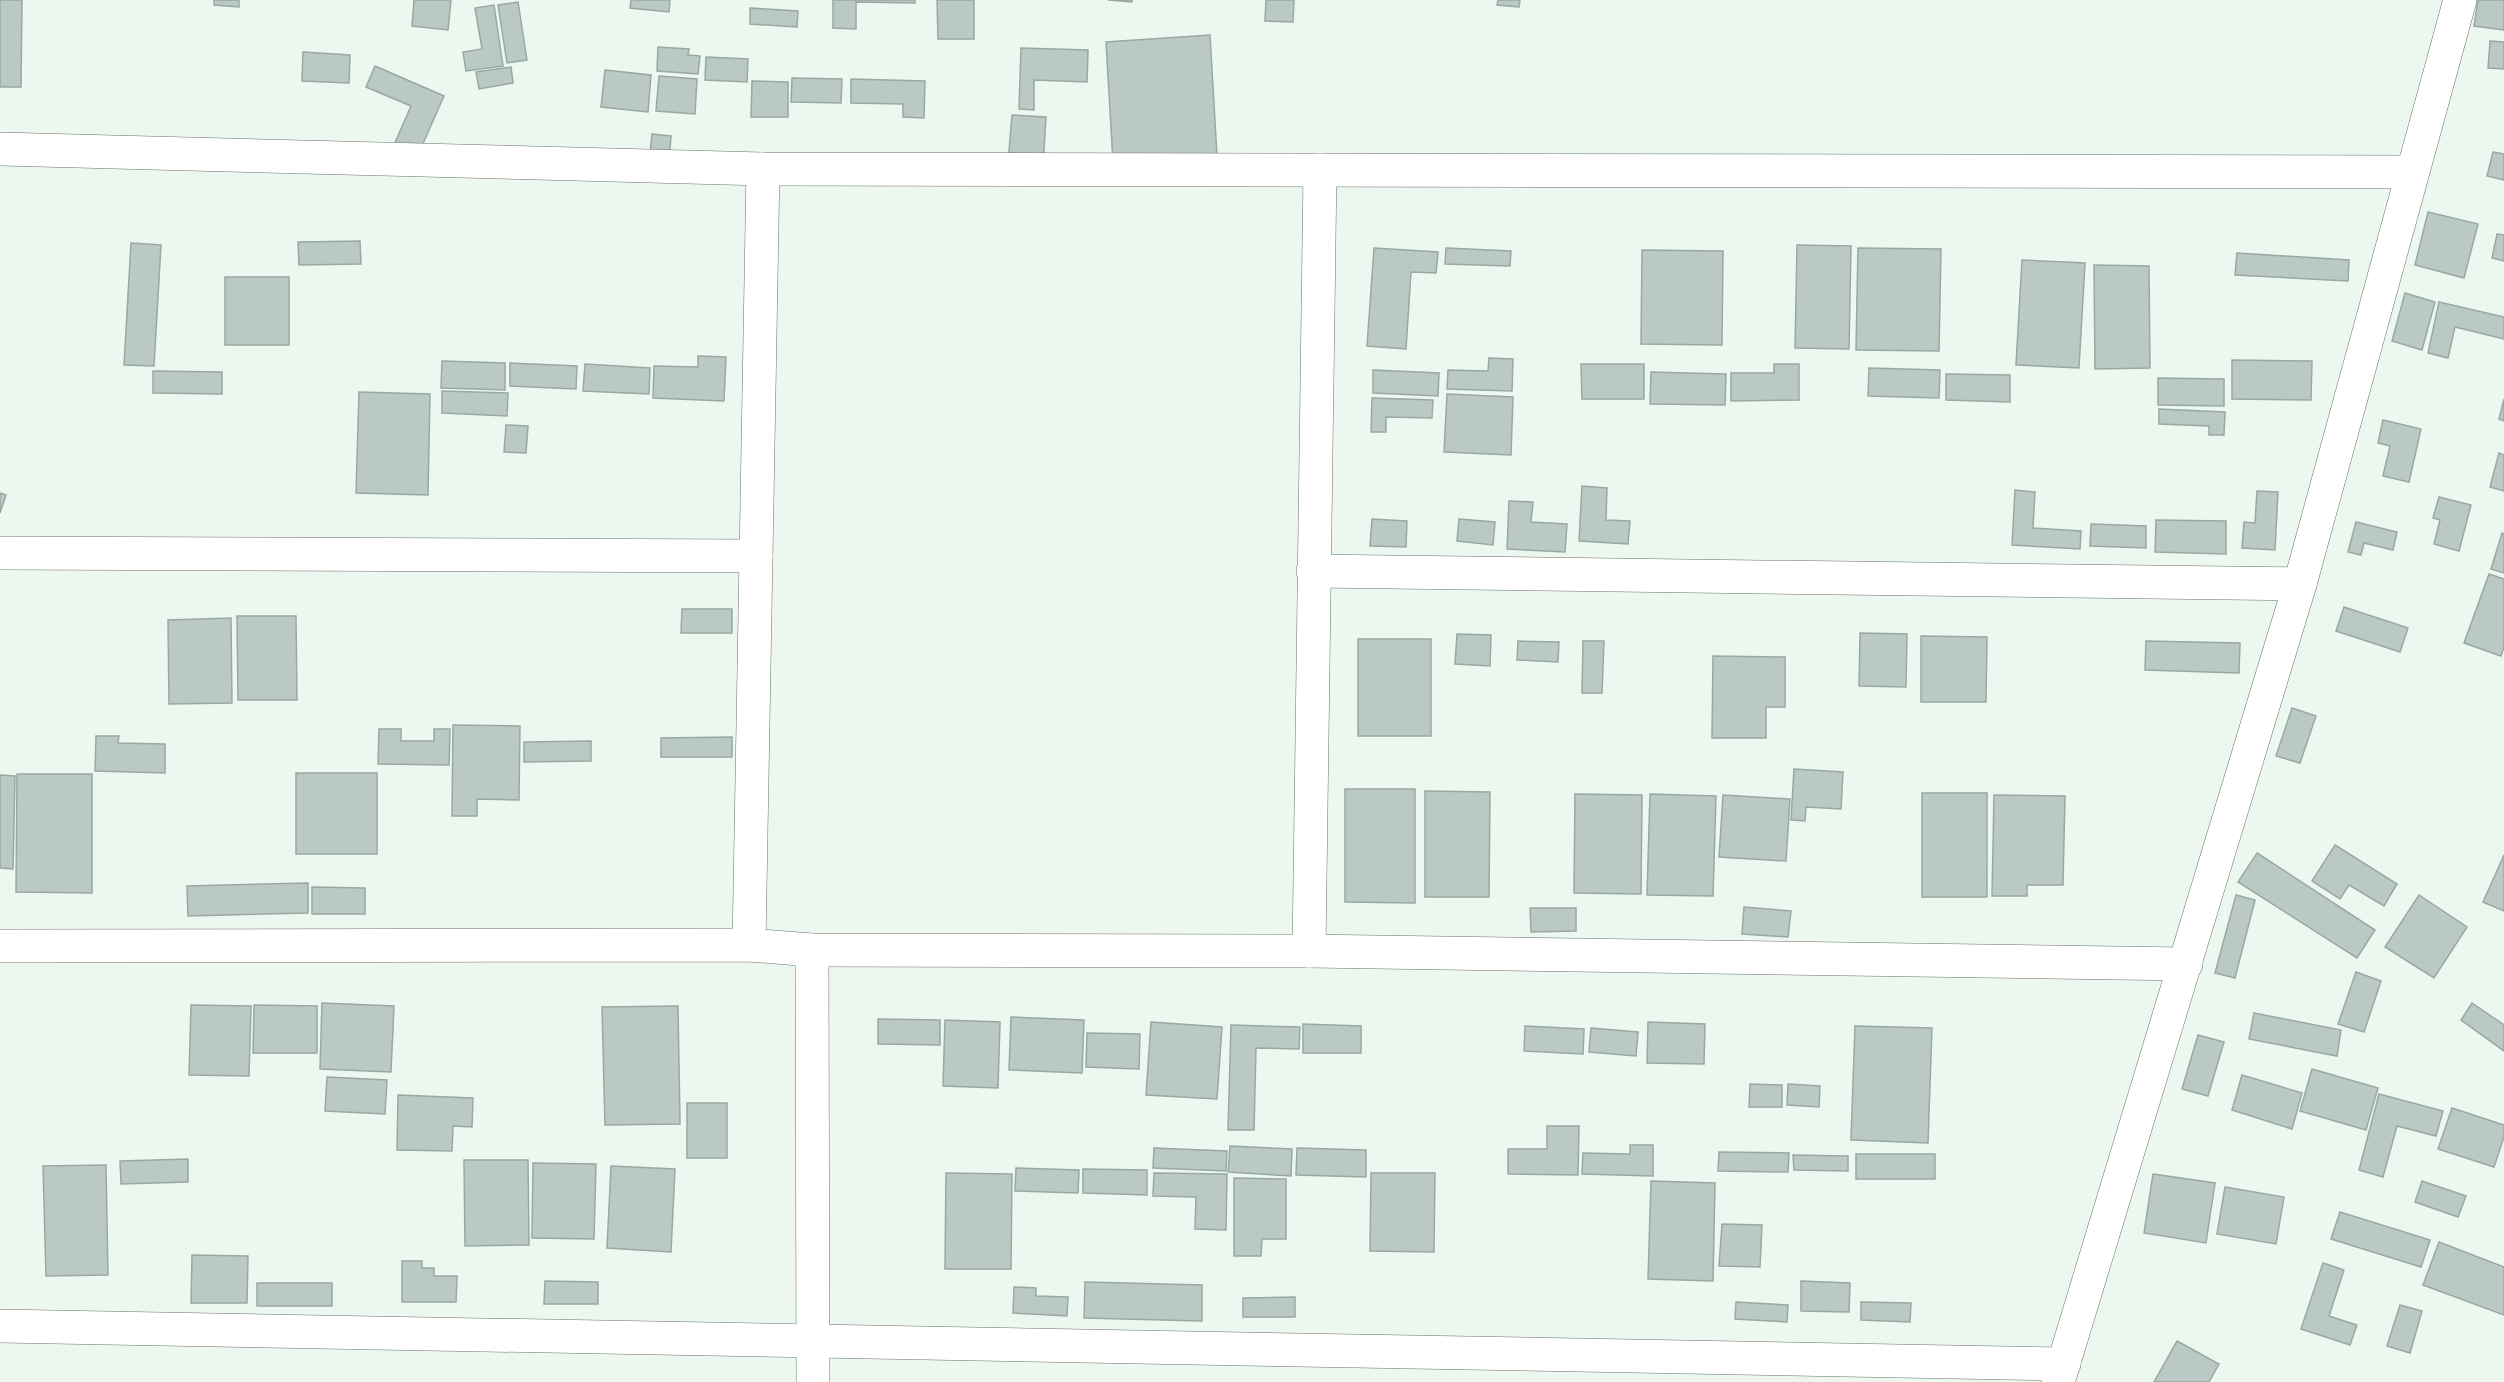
<svg xmlns="http://www.w3.org/2000/svg" width="2504" height="1382" font-family="Jost,sans-serif">
<style>
.building{fill:#bac9c5;stroke:#99a8a4;stroke-width:1.5}
.lines{fill:none;stroke-linecap:round;stroke-linejoin:round}
.minor-casing{stroke:#69746c;stroke-width:34}
.minor{stroke:#fff;stroke-width:33}
</style>
<rect width="100%" height="100%" fill="#ebf7ef"/>
<!-- building -->
<g class="building">
<polygon points="0,0 22,0 21,87 0,87"/>
<polygon points="214,0 239,0 239,7 214,5"/>
<polygon points="414,0 451,0 448,30 412,26"/>
<polygon points="631,0 670,0 669,12 630,8"/>
<polygon points="833,0 915,0 915,3 856,2 856,29 833,28"/>
<polygon points="937,0 974,0 974,39 938,39"/>
<polygon points="1108,0 1132,0 1132,2"/>
<polygon points="1266,0 1294,0 1293,22 1265,21"/>
<polygon points="1498,0 1520,0 1519,7 1497,5"/>
<polygon points="2478,0 2504,0 2504,30 2474,26"/>
<polygon points="518,2 527,60 507,63 498,5"/>
<polygon points="494,5 503,66 466,71 463,52 482,49 475,8"/>
<polygon points="750,8 798,11 797,27 750,24"/>
<polygon points="1210,35 1217,156 1113,162 1106,42"/>
<polygon points="2490,41 2504,42 2504,69 2488,68"/>
<polygon points="658,47 689,49 688,55 700,56 698,74 657,71"/>
<polygon points="1021,48 1088,50 1087,82 1034,80 1034,110 1019,109"/>
<polygon points="303,52 350,55 349,83 302,81"/>
<polygon points="706,57 748,59 747,82 705,80"/>
<polygon points="375,66 444,96 417,157 393,147 411,106 366,87"/>
<polygon points="511,67 513,83 479,89 476,72"/>
<polygon points="605,70 651,75 648,112 601,107"/>
<polygon points="659,76 697,79 695,114 656,111"/>
<polygon points="792,78 842,79 841,103 791,102"/>
<polygon points="851,79 925,81 924,118 903,117 903,104 851,103"/>
<polygon points="752,81 788,82 788,117 751,117"/>
<polygon points="1012,115 1046,117 1043,165 1008,163"/>
<polygon points="652,134 671,136 669,164 649,162"/>
<polygon points="2493,152 2504,154 2504,180 2487,176"/>
<polygon points="2428,212 2478,224 2464,278 2415,265"/>
<polygon points="2497,234 2504,235 2504,261 2492,258"/>
<polygon points="360,241 361,264 299,265 298,242"/>
<polygon points="131,243 161,245 154,366 124,365"/>
<polygon points="1797,245 1851,246 1849,349 1795,348"/>
<polygon points="1374,248 1438,252 1436,273 1411,272 1406,349 1367,346"/>
<polygon points="1446,248 1511,251 1510,266 1445,264"/>
<polygon points="1858,248 1941,249 1939,351 1856,350"/>
<polygon points="1642,250 1723,251 1722,345 1641,344"/>
<polygon points="2237,253 2349,260 2348,281 2235,275"/>
<polygon points="2022,260 2085,263 2079,368 2016,365"/>
<polygon points="2094,265 2149,266 2150,368 2095,369"/>
<rect x="225" y="277" width="64" height="68"/>
<polygon points="2405,293 2435,302 2422,350 2392,341"/>
<polygon points="2439,302 2504,317 2504,339 2455,327 2448,358 2428,353"/>
<polygon points="698,356 726,357 724,401 653,398 654,366 698,367"/>
<polygon points="1489,358 1513,359 1512,391 1447,389 1448,370 1488,371"/>
<polygon points="2232,360 2312,361 2311,400 2232,399"/>
<polygon points="442,361 505,363 505,390 441,388"/>
<polygon points="510,363 577,366 576,389 510,386"/>
<polygon points="585,364 650,368 649,394 583,391"/>
<polygon points="1581,364 1644,364 1644,399 1582,399"/>
<polygon points="1774,364 1799,364 1799,400 1731,401 1731,373 1774,373"/>
<polygon points="1869,368 1940,370 1939,398 1868,396"/>
<polygon points="1373,370 1439,373 1438,396 1373,393"/>
<polygon points="153,371 222,372 222,394 153,393"/>
<polygon points="1651,372 1726,374 1725,405 1650,404"/>
<polygon points="1946,374 2010,375 2010,402 1946,400"/>
<polygon points="2158,378 2224,379 2224,406 2158,405"/>
<polygon points="442,391 508,393 507,416 442,413"/>
<polygon points="359,392 430,394 428,495 356,493"/>
<polygon points="1447,394 1513,397 1511,455 1444,452"/>
<polygon points="1372,398 1433,400 1432,418 1386,417 1386,432 1371,432"/>
<polygon points="2504,399 2504,421 2499,419"/>
<polygon points="2159,409 2225,412 2224,435 2209,435 2209,426 2159,424"/>
<polygon points="2383,420 2421,429 2409,482 2383,476 2390,446 2378,443"/>
<polygon points="506,425 528,426 526,453 504,452"/>
<polygon points="2499,453 2504,455 2504,491 2490,487"/>
<polygon points="1582,486 1607,488 1606,520 1630,521 1628,544 1579,541"/>
<polygon points="2015,490 2035,492 2033,528 2081,531 2080,549 2012,545"/>
<polygon points="2257,491 2278,492 2275,550 2242,548 2244,522 2255,523"/>
<polygon points="0,493 6,495 0,513"/>
<polygon points="2439,497 2471,505 2459,551 2434,544 2440,520 2433,518"/>
<polygon points="1509,501 1533,502 1531,522 1567,524 1565,552 1507,549"/>
<polygon points="1372,519 1407,521 1406,547 1370,546"/>
<polygon points="1459,519 1495,522 1493,545 1457,541"/>
<polygon points="2156,520 2226,521 2226,554 2155,552"/>
<polygon points="2356,522 2397,532 2393,550 2364,543 2361,555 2348,552"/>
<polygon points="2091,524 2146,526 2146,548 2090,546"/>
<polygon points="2502,533 2504,534 2504,573 2491,569"/>
<polygon points="2489,574 2504,579 2504,647 2501,656 2464,643"/>
<polygon points="2344,607 2408,628 2400,652 2336,631"/>
<polygon points="682,609 732,609 732,633 681,633"/>
<polygon points="237,616 296,616 297,700 238,700"/>
<polygon points="231,618 232,703 169,704 168,620"/>
<polygon points="1860,633 1907,634 1906,687 1859,686"/>
<polygon points="1457,634 1491,635 1490,666 1455,664"/>
<polygon points="1921,636 1987,637 1986,702 1921,702"/>
<rect x="1358" y="639" width="73" height="97"/>
<polygon points="1518,641 1559,642 1558,662 1517,660"/>
<polygon points="1583,641 1604,641 1602,693 1582,693"/>
<polygon points="2146,641 2240,643 2239,673 2145,670"/>
<polygon points="1713,656 1785,657 1785,707 1766,707 1766,738 1712,738"/>
<polygon points="2292,708 2316,716 2300,763 2276,756"/>
<polygon points="453,725 520,726 519,800 477,799 477,816 452,816"/>
<polygon points="379,729 401,729 401,741 434,741 434,729 450,729 449,765 378,764"/>
<polygon points="96,736 119,736 118,743 165,744 165,773 95,771"/>
<polygon points="732,737 732,757 661,757 661,738"/>
<polygon points="591,741 591,761 524,762 524,742"/>
<polygon points="1794,769 1843,772 1841,809 1806,807 1805,821 1791,820"/>
<rect x="296" y="773" width="81" height="81"/>
<polygon points="17,774 92,774 92,893 16,892"/>
<polygon points="0,775 15,776 13,869 0,868"/>
<polygon points="1345,789 1415,789 1415,903 1345,902"/>
<polygon points="1425,791 1490,792 1489,897 1425,897"/>
<rect x="1922" y="793" width="65" height="104"/>
<polygon points="1575,794 1642,795 1641,894 1574,893"/>
<polygon points="1650,794 1716,796 1713,896 1647,895"/>
<polygon points="1723,795 1790,799 1786,861 1719,857"/>
<polygon points="1994,795 2065,796 2063,885 2027,885 2027,896 1992,896"/>
<polygon points="2335,845 2397,884 2384,906 2349,885 2340,899 2312,881"/>
<polygon points="2257,853 2375,930 2357,958 2238,882"/>
<polygon points="2504,855 2504,911 2483,902"/>
<polygon points="308,883 308,913 188,916 187,886"/>
<polygon points="312,887 365,888 365,914 312,914"/>
<polygon points="2236,895 2255,900 2235,978 2215,973"/>
<polygon points="2419,895 2467,927 2434,978 2385,947"/>
<polygon points="1744,907 1791,911 1788,937 1742,934"/>
<polygon points="1530,908 1576,908 1576,931 1531,932"/>
<polygon points="2356,972 2381,981 2364,1032 2338,1024"/>
<polygon points="322,1003 394,1006 391,1072 320,1069"/>
<polygon points="2472,1003 2504,1025 2504,1051 2461,1020"/>
<polygon points="191,1005 251,1006 249,1076 189,1075"/>
<polygon points="254,1005 317,1006 317,1053 253,1053"/>
<polygon points="678,1006 680,1124 605,1125 602,1007"/>
<polygon points="2254,1013 2341,1030 2337,1056 2249,1039"/>
<polygon points="1011,1017 1084,1020 1082,1073 1009,1070"/>
<polygon points="878,1019 940,1020 940,1045 878,1044"/>
<polygon points="945,1020 1000,1022 998,1088 943,1086"/>
<polygon points="1151,1022 1222,1027 1217,1099 1146,1095"/>
<polygon points="1648,1022 1705,1024 1704,1064 1647,1063"/>
<polygon points="1303,1024 1361,1026 1361,1053 1303,1053"/>
<polygon points="1231,1025 1300,1027 1299,1049 1256,1048 1254,1130 1228,1130"/>
<polygon points="1525,1026 1584,1029 1583,1054 1524,1051"/>
<polygon points="1855,1026 1932,1028 1928,1143 1851,1140"/>
<polygon points="1591,1028 1638,1032 1636,1056 1589,1052"/>
<polygon points="1087,1033 1140,1034 1139,1069 1086,1067"/>
<polygon points="2198,1035 2224,1042 2208,1096 2182,1089"/>
<polygon points="2312,1069 2378,1088 2366,1130 2300,1111"/>
<polygon points="2242,1075 2302,1093 2292,1129 2232,1110"/>
<polygon points="327,1077 387,1080 385,1114 325,1111"/>
<polygon points="1750,1084 1782,1085 1782,1107 1749,1107"/>
<polygon points="1788,1084 1820,1086 1819,1107 1787,1105"/>
<polygon points="2379,1094 2443,1111 2436,1136 2397,1126 2383,1177 2359,1170"/>
<polygon points="398,1095 473,1098 472,1127 453,1126 452,1151 397,1150"/>
<rect x="687" y="1103" width="40" height="55"/>
<polygon points="2452,1108 2504,1125 2504,1137 2494,1167 2438,1149"/>
<polygon points="1547,1126 1579,1126 1578,1175 1508,1174 1508,1149 1547,1149"/>
<polygon points="1630,1145 1653,1145 1653,1176 1582,1174 1583,1153 1630,1154"/>
<polygon points="1230,1146 1292,1149 1291,1176 1228,1172"/>
<polygon points="1154,1148 1227,1151 1226,1171 1153,1168"/>
<polygon points="1297,1148 1366,1150 1366,1177 1296,1175"/>
<polygon points="1719,1152 1789,1153 1788,1172 1718,1171"/>
<rect x="1856" y="1154" width="79" height="25"/>
<polygon points="1793,1155 1848,1156 1848,1171 1794,1170"/>
<polygon points="188,1159 188,1182 121,1184 120,1161"/>
<polygon points="464,1160 528,1160 529,1245 465,1246"/>
<polygon points="533,1163 596,1164 594,1239 532,1238"/>
<polygon points="106,1165 108,1275 46,1276 43,1166"/>
<polygon points="611,1166 675,1169 671,1252 607,1248"/>
<polygon points="1016,1168 1079,1170 1078,1193 1015,1191"/>
<polygon points="1083,1169 1147,1170 1147,1195 1083,1193"/>
<polygon points="946,1173 1012,1174 1011,1269 945,1269"/>
<polygon points="1154,1173 1227,1174 1226,1230 1195,1229 1196,1197 1153,1196"/>
<polygon points="1371,1173 1435,1173 1434,1252 1370,1251"/>
<polygon points="2153,1174 2215,1183 2206,1243 2144,1233"/>
<polygon points="1234,1178 1286,1179 1286,1239 1262,1239 1261,1256 1234,1256"/>
<polygon points="1651,1181 1715,1183 1713,1281 1648,1279"/>
<polygon points="2422,1181 2466,1196 2458,1217 2415,1202"/>
<polygon points="2225,1187 2284,1197 2276,1244 2217,1234"/>
<polygon points="2340,1212 2430,1240 2421,1267 2331,1239"/>
<polygon points="1722,1224 1762,1225 1760,1267 1719,1266"/>
<polygon points="2439,1242 2504,1267 2504,1315 2423,1285"/>
<polygon points="192,1255 248,1256 247,1303 191,1303"/>
<polygon points="402,1261 422,1261 422,1268 434,1268 434,1276 457,1276 456,1302 402,1302"/>
<polygon points="2323,1263 2344,1270 2329,1316 2357,1325 2350,1345 2301,1329"/>
<polygon points="545,1281 598,1282 598,1304 544,1304"/>
<polygon points="1801,1281 1850,1283 1849,1312 1801,1311"/>
<polygon points="1085,1282 1202,1285 1202,1321 1084,1318"/>
<rect x="257" y="1283" width="75" height="23"/>
<polygon points="1014,1287 1036,1288 1036,1296 1068,1297 1067,1316 1013,1313"/>
<polygon points="1295,1297 1295,1317 1243,1317 1243,1298"/>
<polygon points="1736,1302 1788,1305 1787,1322 1735,1319"/>
<polygon points="1861,1302 1911,1303 1910,1322 1861,1320"/>
<polygon points="2400,1305 2422,1311 2410,1353 2387,1346"/>
<polygon points="2177,1341 2219,1364 2209,1382 2154,1382"/>
</g>
<g class="lines">
<defs>
<g id="minor">
<polyline points="0,149 763,169 2411,172"/>
<polyline points="0,553 756,556"/>
<polyline points="1313,571 2300,584"/>
<polyline points="749,945 763,169"/>
<polyline points="0,946 749,945 812,950 1309,951 2186,964"/>
<polyline points="812,950 813,1382"/>
<polyline points="1309,951 1320,170"/>
<polyline points="0,1326 2064,1364"/>
<polyline points="2058,1382 2300,584 2460,0"/>
</g>
</defs>
<!-- minor casing -->
<use href="#minor" class="minor-casing"/>
<!-- minor -->
<use href="#minor" class="minor"/>
</g>
</svg>
